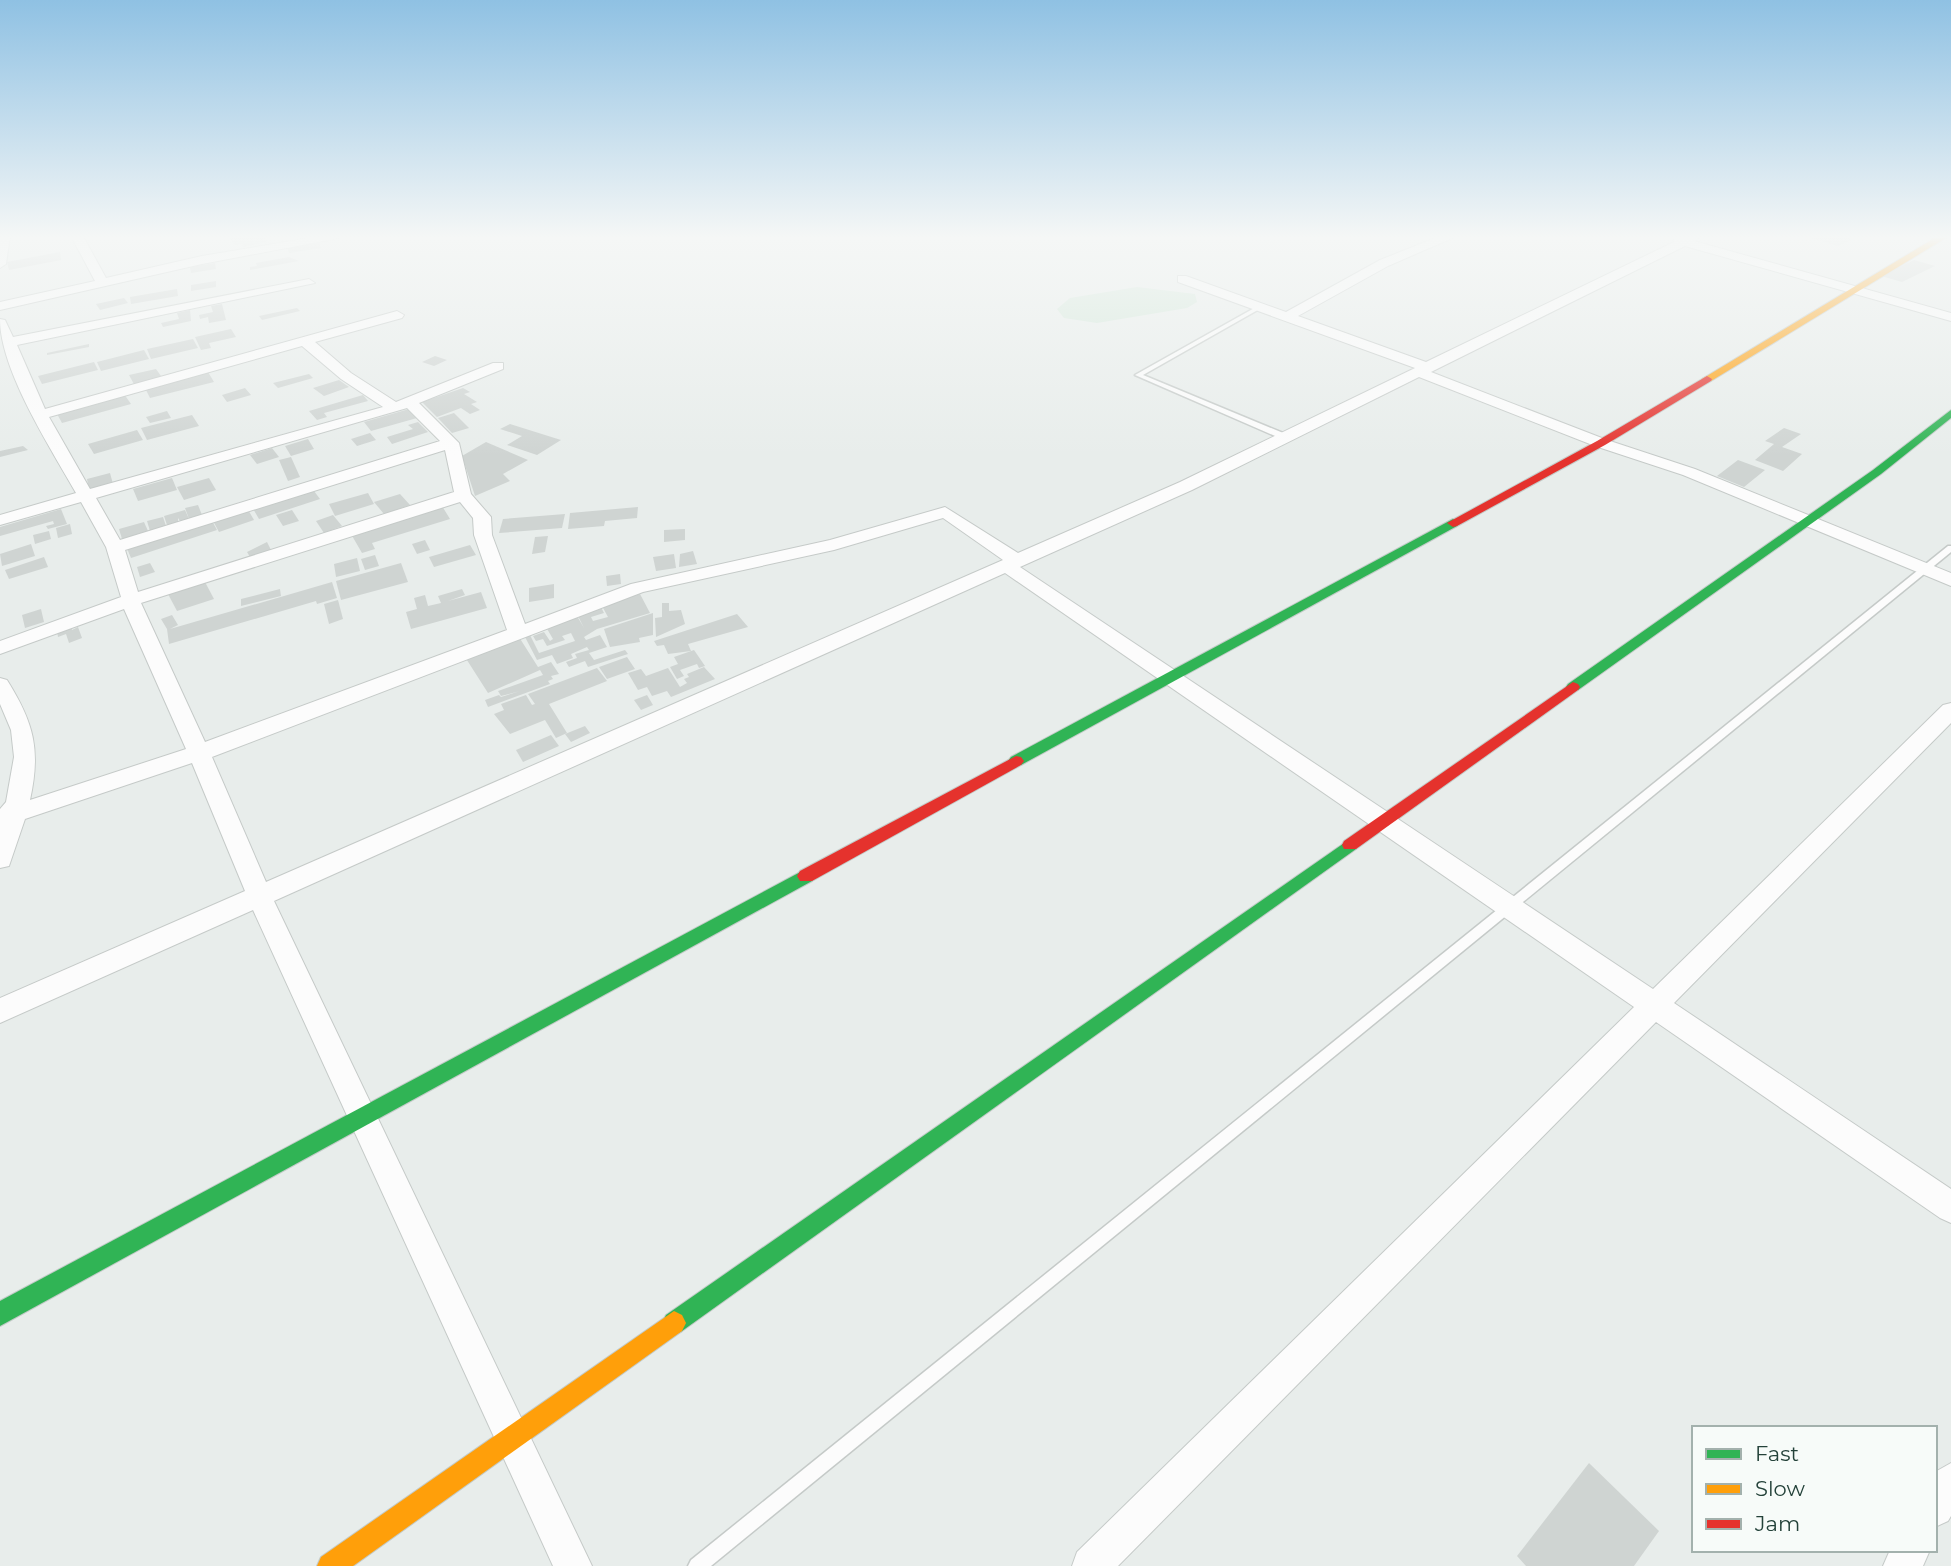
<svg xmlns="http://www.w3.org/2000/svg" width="1951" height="1566" font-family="Montserrat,sans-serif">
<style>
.green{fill:#d1e6d8}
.building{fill:#cfd4d2}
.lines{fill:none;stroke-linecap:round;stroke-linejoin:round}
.lane-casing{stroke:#c5cac8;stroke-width:3}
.street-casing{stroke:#c5cac8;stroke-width:2}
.fast-casing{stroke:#c3cbc8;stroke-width:2}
.slow-casing{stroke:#c3cbc8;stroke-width:2}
.jam-casing{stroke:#c3cbc8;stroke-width:2}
.lane{fill:#fcfcfc;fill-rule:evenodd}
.street{fill:#fcfcfc;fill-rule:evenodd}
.fast{fill:#30b455;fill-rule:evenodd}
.slow{fill:#ff9f0a;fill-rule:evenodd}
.jam{fill:#e5322d;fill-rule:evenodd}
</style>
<rect width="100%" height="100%" fill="#e8edeb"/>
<!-- green -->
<polygon class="green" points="1137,287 1195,294 1197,302 1187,308 1097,323 1064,318 1057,309 1070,298"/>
<!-- building -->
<g class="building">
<polygon points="241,236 264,238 266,242 243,247 242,244 235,245 230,239"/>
<polygon points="1813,236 1840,236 1852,240 1838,246 1810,238"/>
<polygon points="319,242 321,248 289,253 287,247"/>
<polygon points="60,252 61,260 9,270 7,262"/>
<polygon points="289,257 299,261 250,270 250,267 257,266 256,263"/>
<polygon points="1914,260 1935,266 1902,282 1881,276"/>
<polygon points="215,263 216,269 191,273 190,267"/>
<polygon points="216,281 216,287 191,291 191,285"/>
<polygon points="177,289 178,296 131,304 130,297"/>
<polygon points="124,298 128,303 100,310 96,304"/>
<polygon points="222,304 226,320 209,323 208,317 200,319 199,315 213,312 211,306"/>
<polygon points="297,308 300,311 262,320 259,316"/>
<polygon points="190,310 191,321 163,327 161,323 179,319 177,313"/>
<polygon points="231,329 236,337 209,343 211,348 201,350 195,337"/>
<polygon points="193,339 198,348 151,359 147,349"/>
<polygon points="89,344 89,347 47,355 47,353"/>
<polygon points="144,350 149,359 101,371 97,362"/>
<polygon points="435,356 447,360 434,366 422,362"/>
<polygon points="94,362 98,370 42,384 38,376"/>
<polygon points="156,369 161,376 135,386 129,375"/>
<polygon points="208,372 214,382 150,398 145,388"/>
<polygon points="309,374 313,378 278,388 273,383"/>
<polygon points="339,380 349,387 324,396 313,388"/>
<polygon points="245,388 251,395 227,402 222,395"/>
<polygon points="463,388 470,392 464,394 477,402 471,404 480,410 470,414 461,408 437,417 422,402"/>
<polygon points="124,394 131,404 62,423 56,412"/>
<polygon points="363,395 368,401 324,413 327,417 317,420 309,411"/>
<polygon points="409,409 417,418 371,431 364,422"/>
<polygon points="167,411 171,418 150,423 146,417"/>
<polygon points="454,413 469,428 452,433 438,418"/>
<polygon points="192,415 199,426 147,440 141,428"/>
<polygon points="418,422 428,432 392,444 387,437 413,429 408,425"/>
<polygon points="510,424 561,440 537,455 507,445 522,436 500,429"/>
<polygon points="1784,428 1801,434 1782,447 1802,454 1783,471 1755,460 1774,444 1765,441"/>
<polygon points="137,430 143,440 94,454 88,444"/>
<polygon points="370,433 376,440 357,446 351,439"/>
<polygon points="308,439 314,449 291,456 285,446"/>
<polygon points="486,442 528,460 503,474 510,481 475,496 462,456"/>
<polygon points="23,446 28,450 0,457 0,451"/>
<polygon points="272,448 279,457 257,464 250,455"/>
<polygon points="291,457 300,477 288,481 279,460"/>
<polygon points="1738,460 1765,470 1744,487 1717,476"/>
<polygon points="110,473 113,484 89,490 87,479"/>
<polygon points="172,478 177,490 138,501 133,489"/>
<polygon points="209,478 216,490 184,500 177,487"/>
<polygon points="317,486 319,489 314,491 320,499 259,519 252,507"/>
<polygon points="368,493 374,504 335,516 329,504"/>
<polygon points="400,494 410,505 384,514 374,502"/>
<polygon points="198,505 202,515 189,519 185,508"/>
<polygon points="442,506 450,519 372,543 375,549 362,553 351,534"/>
<polygon points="638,507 637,518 605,521 604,526 568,529 570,513"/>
<polygon points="247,508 254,520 219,532 212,519"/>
<polygon points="61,509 67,524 48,529 46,526 54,524 53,521 0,536 0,527"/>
<polygon points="185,510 189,519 180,521 178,518 178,522 167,525 164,516"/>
<polygon points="292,510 299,521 283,526 276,515"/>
<polygon points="565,514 562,528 499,533 503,519"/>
<polygon points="333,515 342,526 324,533 316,521"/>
<polygon points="163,517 166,526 150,531 147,521"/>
<polygon points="211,519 217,530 131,558 126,546"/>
<polygon points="144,522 148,531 122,539 119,529"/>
<polygon points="70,524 72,534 58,538 56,528"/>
<polygon points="685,529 685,540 664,542 664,530"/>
<polygon points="49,531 51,539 35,544 33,535"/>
<polygon points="548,536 545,552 532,554 535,537"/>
<polygon points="425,540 430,550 417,554 412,544"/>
<polygon points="267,542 271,550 250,557 247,552"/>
<polygon points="31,544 35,556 2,566 0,554"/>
<polygon points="470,545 476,555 434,567 429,557"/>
<polygon points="693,551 697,564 679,567 680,554"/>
<polygon points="674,554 676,568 656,571 653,557"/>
<polygon points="375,555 379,566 365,570 361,559"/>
<polygon points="44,557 48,567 9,579 5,570"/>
<polygon points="357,558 360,571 336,577 334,564"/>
<polygon points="150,563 155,572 140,577 137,567"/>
<polygon points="401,563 408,582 341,600 336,581"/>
<polygon points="620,574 621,584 607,586 606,576"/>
<polygon points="205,582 214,599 177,611 168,594"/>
<polygon points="332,582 337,598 317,604 316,601 169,644 167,629 161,619 172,615 178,625 170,629"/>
<polygon points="554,584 554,598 529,602 529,588"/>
<polygon points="280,589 281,596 241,606 241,599"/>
<polygon points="462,589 465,595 448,601 481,592 487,608 411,629 406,612 417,609 414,598 425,595 428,606 441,603 438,596"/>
<polygon points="640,594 650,613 597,629 584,637 586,640 600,635 607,647 589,653 594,660 625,650 628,654 588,667 585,661 569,667 566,662 577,658 575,654 589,650 587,647 571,654 573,658 557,664 552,655 537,660 525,637 530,635 539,653 575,641 571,633 562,636 565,640 547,646 543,639 536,641 533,636 544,632 550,641 553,639 546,627 577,616 584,628 577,614 601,607 604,613 591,617 593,621 608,617 602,606"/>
<polygon points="338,600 343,619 329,624 324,604"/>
<polygon points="662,603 669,603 669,611 681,610 685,624 656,637 655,618 662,617"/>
<polygon points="41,609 44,622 25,628 22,615"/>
<polygon points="653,613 653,635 639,638 640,642 610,647 604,629"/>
<polygon points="737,614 748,627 688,644 691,651 668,654 664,645 657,646 654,641"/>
<polygon points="71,626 72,630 78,627 82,638 69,643 66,634 58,637 57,631"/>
<polygon points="519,637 538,667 551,662 559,674 551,676 553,679 548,681 550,684 488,707 485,700 499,695 501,697 520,691 501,696 498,691 543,675 540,670 488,693 465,657"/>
<polygon points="694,650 705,666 699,668 697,664 680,670 684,676 677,679 670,667 678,664 674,657"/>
<polygon points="627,657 635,669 607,679 599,667"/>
<polygon points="704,667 715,679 671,697 667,691 652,696 647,687 638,690 628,673 641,669 646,676 668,668 680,687 687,683 684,679 689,677 687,674"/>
<polygon points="597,668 607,681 549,704 567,733 556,738 545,720 510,734 494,714 504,710 501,704 526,695 532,705 535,704 528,694"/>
<polygon points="647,695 653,705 641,710 634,700"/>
<polygon points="585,726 590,733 571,742 565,734"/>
<polygon points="551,735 559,746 523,762 516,750"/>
<polygon points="1589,1463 1659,1531 1634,1566 1526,1566 1517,1556"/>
</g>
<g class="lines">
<defs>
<g id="lane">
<polygon points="1258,306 1263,307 1143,375 1288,435 1288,439 1282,439 1135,375"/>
<polygon points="1948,546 1951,546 1951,552 711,1566 688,1566 691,1560"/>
</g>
<g id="street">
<polygon points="0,236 10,236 6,264 0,268"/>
<polygon points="71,236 83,236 106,278 202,256 321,236 339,238 202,264 0,310 0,302 95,281"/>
<path d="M 1440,236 L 1457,236 L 1388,266 L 1298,316 L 1426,362 L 1674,242 L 1674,238 L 1701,236 L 1694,241 L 1951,313 L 1951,321 L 1685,246 L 1431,372 L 1607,440 L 1695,469 L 1951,573 L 1951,586 L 1683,475 L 1595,446 L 1419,377 L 1192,490 L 1020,567 L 1653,989 L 1943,705 L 1951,703 L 1951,723 L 1674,1003 L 1951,1189 L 1951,1223 L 1940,1218 L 1656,1022 L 1118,1566 L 1072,1566 L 1077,1552 L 1634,1007 L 1005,573 L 274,901 L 592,1566 L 553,1566 L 253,910 L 0,1023 L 0,998 L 245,891 L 192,763 L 25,819 L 9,866 L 0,868 L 0,809 L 6,802 L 14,757 L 11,730 L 0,704 L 0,678 L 7,680 C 34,723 41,750 30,800 L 186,749 L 124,609 L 0,654 L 0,641 L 121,597 L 106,547 L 81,502 L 0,525 L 0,515 L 76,493 C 50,447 0,370 0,319 L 5,320 L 13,337 L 309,279 L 315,283 L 17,345 L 45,409 L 397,311 L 404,315 L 402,318 L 315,342 L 351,373 L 396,402 L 493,363 L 503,363 L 503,369 L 419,403 L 459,443 L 471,494 L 491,517 L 492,535 L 525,624 L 631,584 L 830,540 L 945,507 L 1018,553 L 1180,482 L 1415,368 L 1178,282 L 1178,276 L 1186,276 L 1286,312 L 1380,260 ZM 302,346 L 341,379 L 383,407 L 90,489 L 49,417 ZM 407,408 L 440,441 L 120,540 L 96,498 ZM 445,450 L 454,492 L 138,592 L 125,550 ZM 460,502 L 473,518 L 474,535 L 507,630 L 205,742 L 141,603 ZM 943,518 L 1003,560 L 266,882 L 212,757 L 643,592 L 834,550 Z"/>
<polygon points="1951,1463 1951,1516 1948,1521 1935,1527 1935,1472"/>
<polygon points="1890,1550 1930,1550 1923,1566 1883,1566"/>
</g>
<g id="fast">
<polygon points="1951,410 1951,418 1881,474 1578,690 1568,690 1566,687 1568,684 1873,470"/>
<polygon points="1453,519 1459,523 1457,526 1021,765 1011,765 1008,761 1011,757"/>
<polygon points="1350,839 1356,841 1358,845 1356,849 682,1331 674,1335 666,1331 662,1323 666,1315"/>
<polygon points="806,869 812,871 815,876 812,881 0,1326 0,1301"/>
</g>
<g id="slow">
<polygon points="1938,236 1949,236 1711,381 1702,379"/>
<polygon points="674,1311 682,1315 686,1323 682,1331 353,1566 317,1566 321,1557"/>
</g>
<g id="jam">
<polygon points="1707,376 1712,379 1711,381 1605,445 1457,526 1453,527 1447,523 1597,441"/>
<polygon points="1573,682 1578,684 1580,687 1578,690 1356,849 1344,849 1342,845 1344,841"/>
<polygon points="1016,756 1021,757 1024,761 1021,765 812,881 800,881 797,876 800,871"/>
</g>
</defs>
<!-- lane casing -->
<use href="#lane" class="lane-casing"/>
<!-- street casing -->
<use href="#street" class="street-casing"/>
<!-- fast casing -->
<use href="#fast" class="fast-casing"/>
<!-- slow casing -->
<use href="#slow" class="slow-casing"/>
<!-- jam casing -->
<use href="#jam" class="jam-casing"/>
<!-- lane -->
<use href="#lane" class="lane"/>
<!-- street -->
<use href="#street" class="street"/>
<!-- fast -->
<use href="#fast" class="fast"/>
<!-- slow -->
<use href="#slow" class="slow"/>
<!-- jam -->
<use href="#jam" class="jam"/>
</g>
<!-- sky -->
<linearGradient id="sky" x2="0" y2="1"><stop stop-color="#8fc1e3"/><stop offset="0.52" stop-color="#f5f7f6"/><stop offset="1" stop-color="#f5f7f6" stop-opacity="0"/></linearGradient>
<rect width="1951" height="456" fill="url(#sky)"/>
<!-- legend -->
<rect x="1692" y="1426" width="245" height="126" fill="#f7fbf9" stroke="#a3b1ad" stroke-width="2"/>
<rect x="1706" y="1449" width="35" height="10" fill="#30b455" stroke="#a3b1ad" stroke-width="2"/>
<text x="1755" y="1461" font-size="21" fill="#24423a">Fast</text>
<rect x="1706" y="1484" width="35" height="10" fill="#ff9f0a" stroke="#a3b1ad" stroke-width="2"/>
<text x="1755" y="1496" font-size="21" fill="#24423a">Slow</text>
<rect x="1706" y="1519" width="35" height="10" fill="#e5322d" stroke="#a3b1ad" stroke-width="2"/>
<text x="1755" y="1531" font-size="21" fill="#24423a">Jam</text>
</svg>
